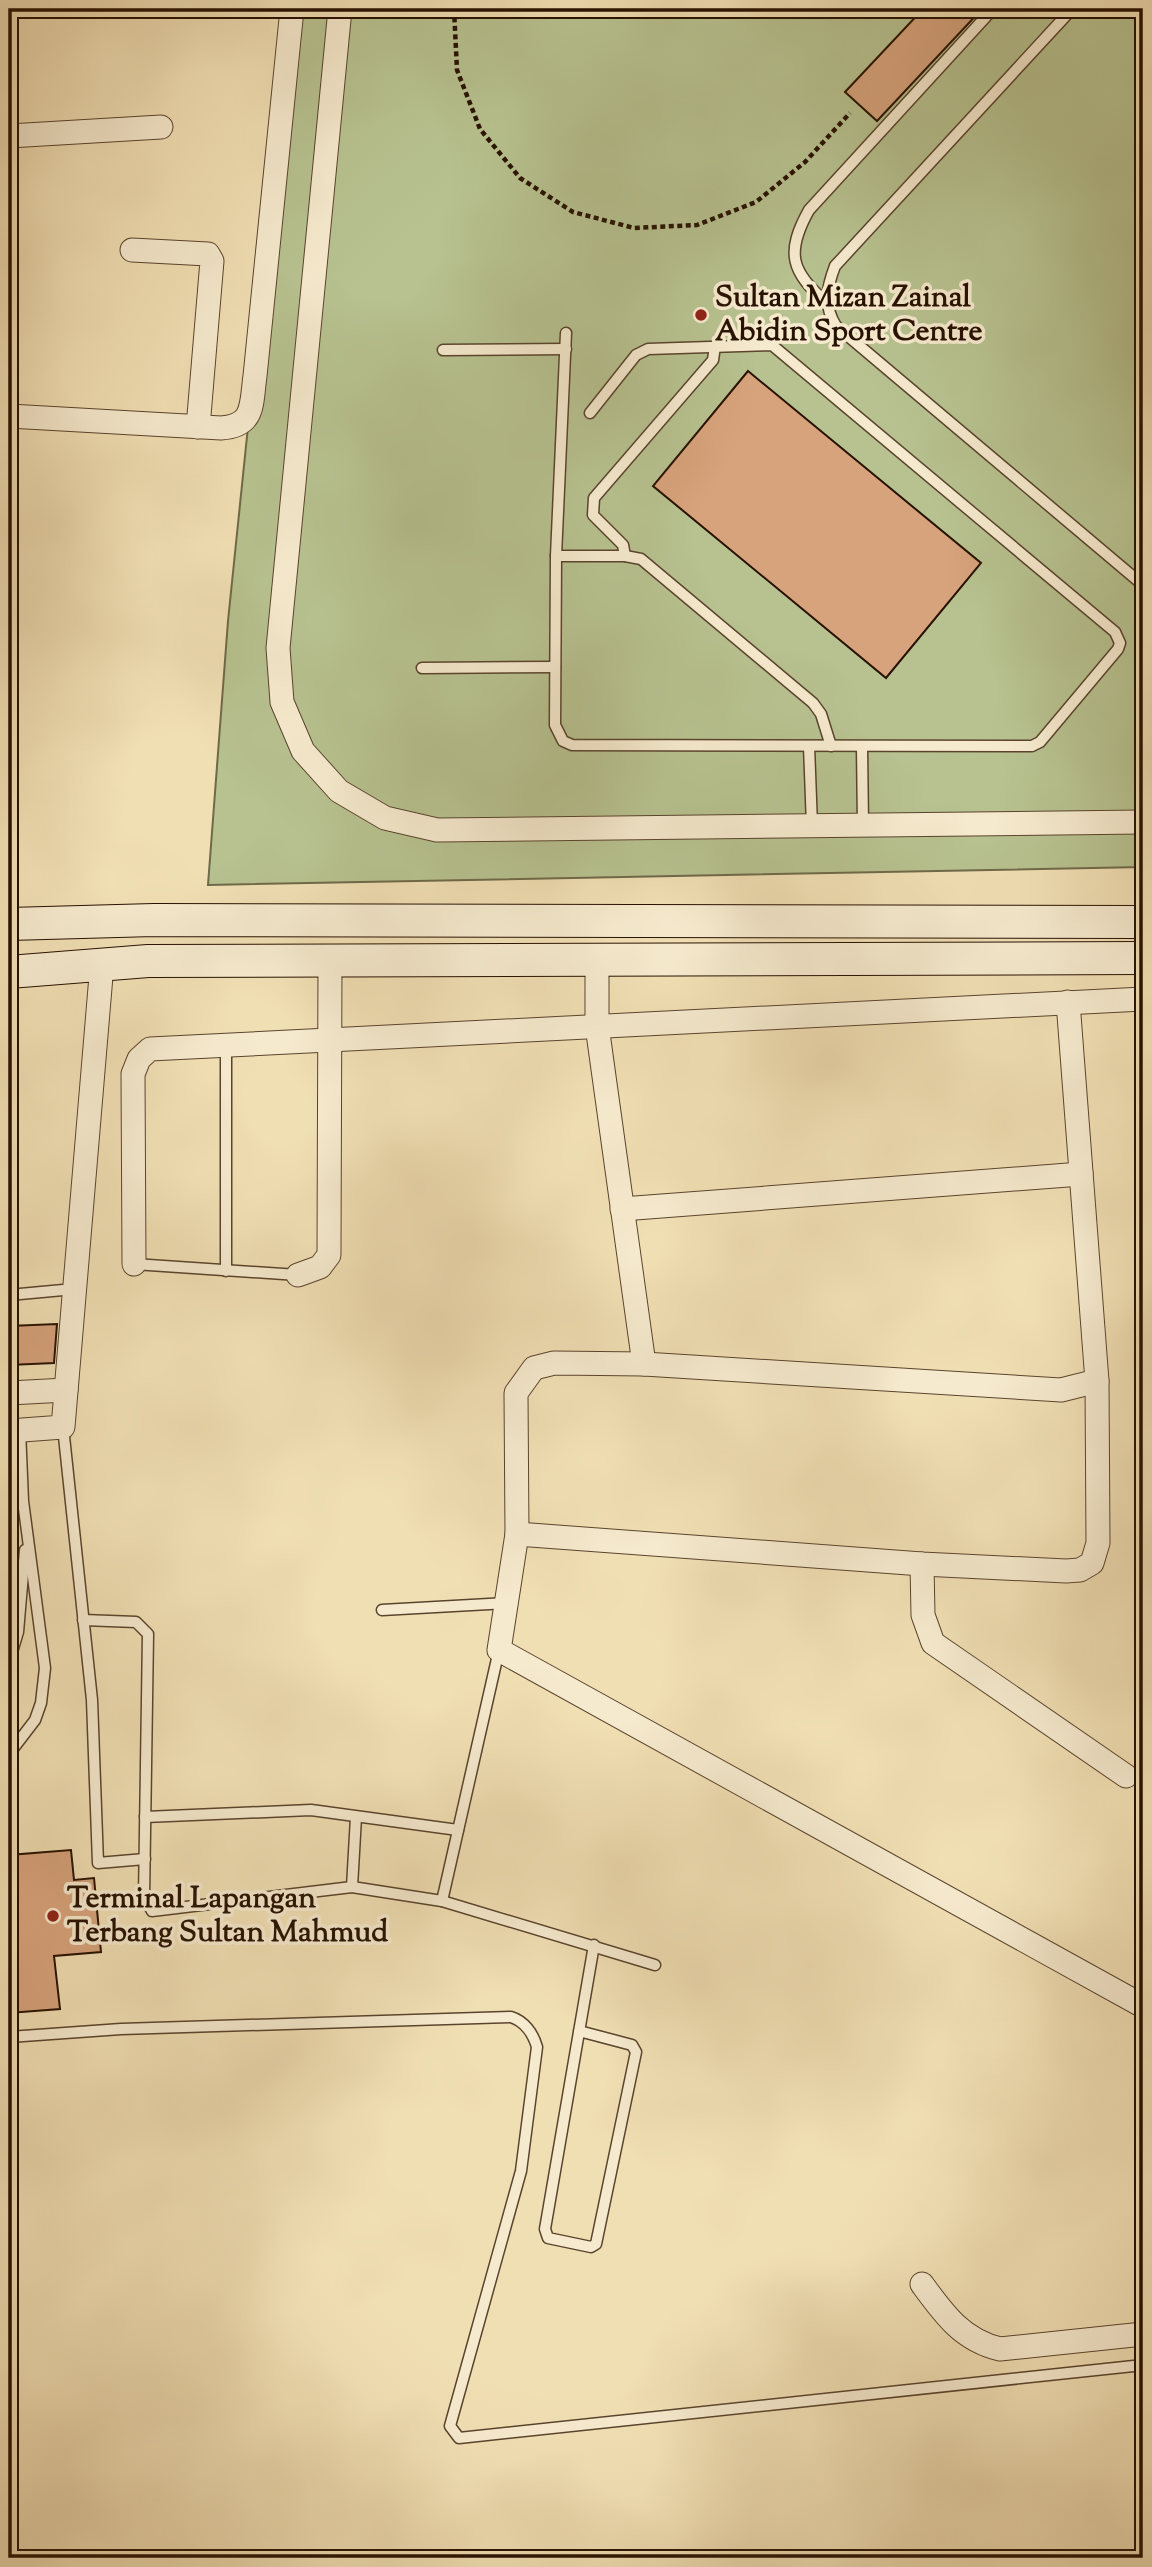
<svg xmlns="http://www.w3.org/2000/svg" width="1152" height="2567" font-family="'Sorts Mill Goudy',serif">
<style>
.garden{fill:#b7c290;stroke:#6f6a48;stroke-width:2}
.building{fill:#d7a37c;stroke:#271100;stroke-width:2}
.lines{fill:none;stroke-linecap:round;stroke-linejoin:round}
.lane-casing{stroke:#5a442d;stroke-width:13}
.street-casing{stroke:#5a442d;stroke-width:25}
.secondary-casing{stroke:#271100;stroke-width:34}
.path{stroke:#271100;stroke-width:4.5;stroke-dasharray:5 3.5;stroke-linecap:butt}
.lane{stroke:#f6eace;stroke-width:10}
.street{stroke:#f6eace;stroke-width:23}
.secondary{stroke:#f6eace;stroke-width:32}
.poi-dot{fill:#8f2418;stroke:#f6eace;stroke-width:2.5}
.labels{text-anchor:middle;dominant-baseline:central;stroke-width:7;stroke-linejoin:round;paint-order:stroke}
.poi-label{font-size:30px;font-weight:bold;fill:#271100;stroke:#f6eace;text-anchor:start}
</style>
<rect width="100%" height="100%" fill="#f1dfb4"/>
<filter id="stains"><feTurbulence type="fractalNoise" baseFrequency=".00286" numOctaves="4"/><feColorMatrix values="0 0 0 0 .2 0 0 0 0 .09 0 0 0 0 .02 0 0 0 .5 -.17"/></filter>
<radialGradient id="worn" r=".72"><stop offset=".6" stop-color="#630" stop-opacity="0"/><stop offset="1" stop-color="#630" stop-opacity=".3"/></radialGradient>
<!-- garden -->
<polygon class="garden" points="291,9 1143,9 1143,867 208,885 228,621"/>
<!-- building -->
<g class="building">
<polygon points="923,9 982,9 877,121 845,92"/>
<polygon points="748,371 981,563 886,678 653,486"/>
<polygon points="57,1324 54,1363 9,1365 9,1326"/>
<polygon points="71,1850 74,1880 94,1878 101,1952 54,1956 60,2009 9,2013 9,1855"/>
</g>
<g class="lines">
<defs>
<g id="lane">
<path d="M 1072,9 L 835,266 C 827,287 823,305 836,326 L 1143,585"/>
<path d="M 827,303 C 791,272 785,253 809,210 L 993,9"/>
<polyline points="566,333 556,556 555,725 563,741 572,745 1032,746 1040,742 1118,649 1120,643 1115,632 772,345 648,349 636,355 590,413"/>
<polyline points="443,350 566,349"/>
<polyline points="556,556 625,556 641,559 813,703 821,714 831,746"/>
<polyline points="625,556 623,545 593,515 594,498 713,360 715,346"/>
<polyline points="422,668 555,667"/>
<polyline points="809,746 812,826"/>
<polyline points="862,747 863,825"/>
<polyline points="134,1264 298,1275"/>
<polyline points="226,1271 226,1045"/>
<polyline points="9,1295 74,1289"/>
<polyline points="63,1427 92,1700 98,1863 145,1859"/>
<polyline points="9,1477 21,1498"/>
<polyline points="382,1610 507,1603"/>
<polyline points="83,1620 136,1622 148,1634 144,1897 152,1911 352,1887 442,1901 655,1965"/>
<polyline points="9,1662 18,1632 25,1550"/>
<polyline points="9,1754 35,1720 41,1703 45,1668 23,1501 20,1430"/>
<polyline points="145,1817 311,1810 458,1830"/>
<polyline points="352,1887 356,1817"/>
<polyline points="442,1901 499,1650"/>
<polyline points="579,2031 632,2045 636,2052 596,2244 591,2247 548,2238 545,2229 594,1945"/>
<path d="M 9,2037 L 121,2029 L 511,2017 C 524,2021 533,2033 537,2047 L 521,2171 L 450,2426 L 459,2438 L 1143,2365"/>
</g>
<g id="street">
<polyline points="340,9 278,648 282,702 303,751 339,791 385,818 437,830 1143,822"/>
<polyline points="9,136 161,127"/>
<polyline points="132,250 208,254 212,261 198,427"/>
<path d="M 9,416 L 221,428 C 255,426 251,404 255,376 L 292,9"/>
<polyline points="597,961 597,1026 644,1364"/>
<polyline points="622,1209 1081,1174"/>
<polyline points="134,1264 133,1074 139,1059 150,1049 1143,999"/>
<polyline points="298,1275 320,1267 329,1255 330,961"/>
<polyline points="1097,1381 1061,1390 644,1364 554,1363 534,1368 516,1393 517,1534 499,1650 1143,2006"/>
<polyline points="9,1393 66,1390"/>
<polyline points="9,1431 63,1427 102,964"/>
<polyline points="517,1534 922,1564 1066,1571 1080,1570 1092,1563 1098,1543 1097,1381 1068,1002"/>
<polyline points="922,1564 923,1615 933,1643 1126,1776"/>
<path d="M 922,2284 C 944,2314 962,2340 1000,2349 L 1143,2334"/>
</g>
<g id="secondary">
<polyline points="9,924 154,920 1143,922"/>
<polyline points="9,972 148,961 1143,958"/>
</g>
</defs>
<!-- lane casing -->
<use href="#lane" class="lane-casing"/>
<!-- street casing -->
<use href="#street" class="street-casing"/>
<!-- secondary casing -->
<use href="#secondary" class="secondary-casing"/>
<!-- path -->
<polyline class="path" points="454,9 457,70 480,129 520,178 573,212 634,228 697,225 756,202 805,162 850,113"/>
<!-- lane -->
<use href="#lane" class="lane"/>
<!-- street -->
<use href="#street" class="street"/>
<!-- secondary -->
<use href="#secondary" class="secondary"/>
</g>
<!-- markers -->
<g class="poi-dot">
<circle cx="701" cy="315" r="7"/>
<circle cx="53" cy="1916" r="7"/>
</g>
<g class="labels">
<!-- poi labels -->
<g class="poi-label">
<text x="715" y="298">Sultan Mizan Zainal<tspan x="715" dy="34">Abidin Sport Centre</tspan></text>
<text x="67" y="1899">Terminal Lapangan<tspan x="67" dy="34">Terbang Sultan Mahmud</tspan></text>
</g>
</g>
<!-- margin -->
<rect width="1152" height="2567" fill="none" stroke="#f1dfb4" stroke-width="35"/>
<rect x="10" y="10" width="1131" height="2546" fill="none" stroke="#271100" stroke-width="3.5"/>
<rect x="18" y="18" width="1117" height="2532" fill="none" stroke="#271100" stroke-width="2"/>
<rect width="100%" height="100%" filter="url(#stains)"/>
<rect width="100%" height="100%" fill="url(#worn)"/>
</svg>
